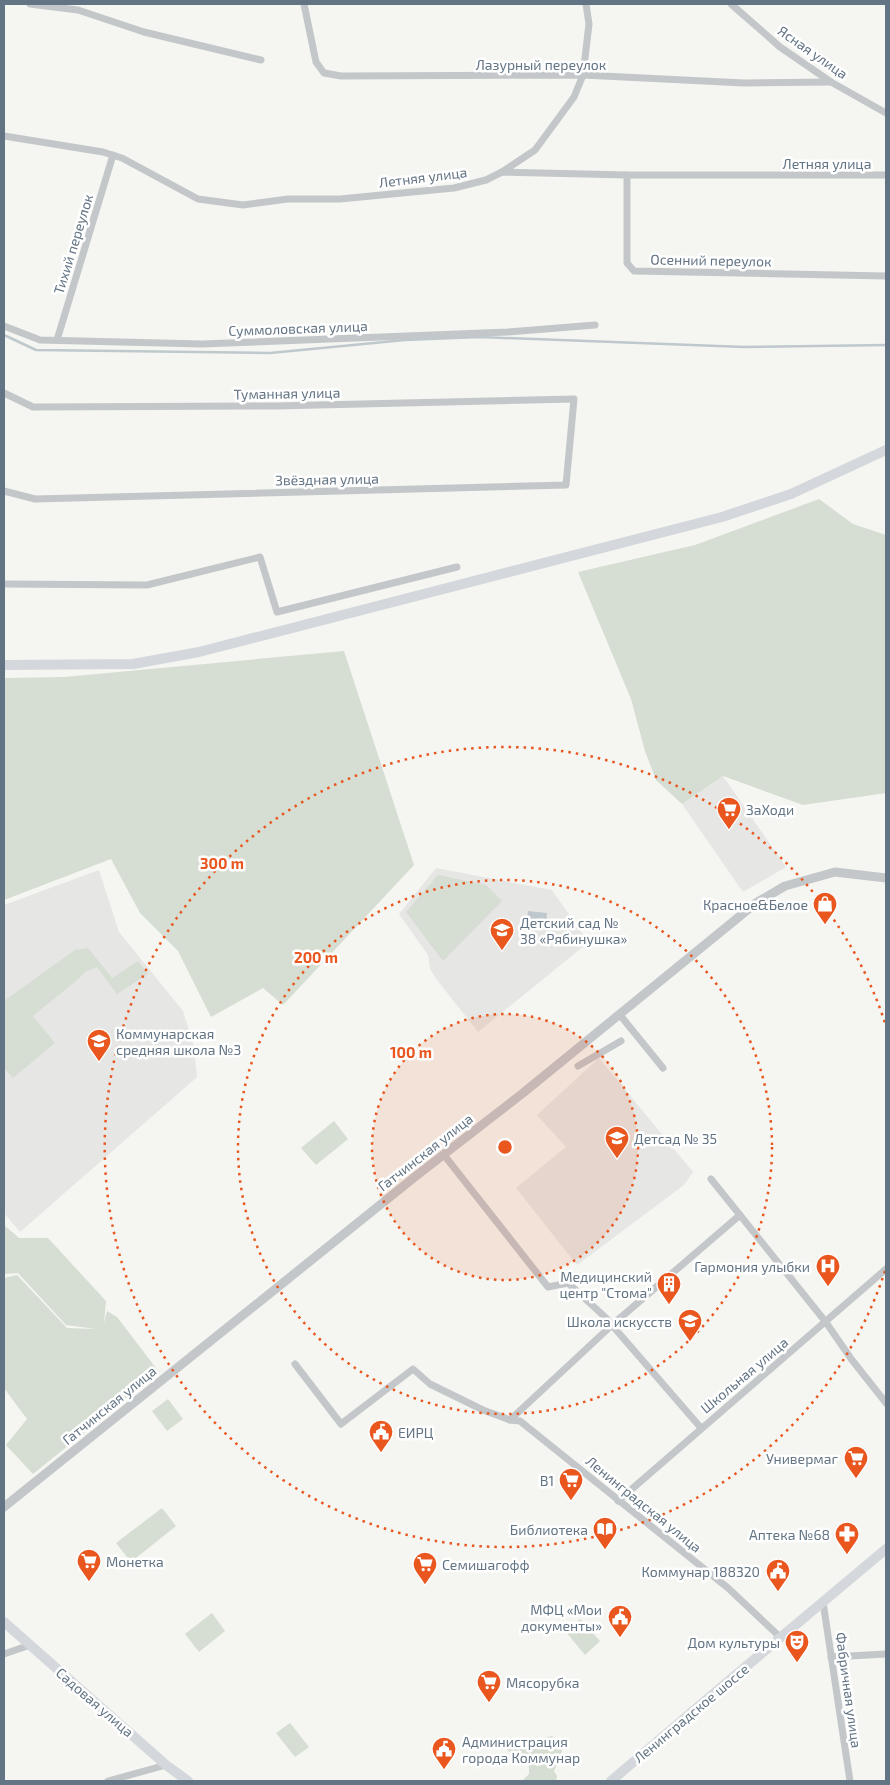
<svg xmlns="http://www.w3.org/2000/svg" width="890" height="1785" font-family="'Exo 2',sans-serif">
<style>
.built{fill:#e6e7e5}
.green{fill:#d6ddd2}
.water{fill:#bec8cd}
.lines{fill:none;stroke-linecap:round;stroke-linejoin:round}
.stream{stroke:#bec8cd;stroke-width:2.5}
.minor{stroke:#c3c7ca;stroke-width:7}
.tertiary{stroke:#c3c7ca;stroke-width:9}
.secondary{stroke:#d4d8dc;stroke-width:10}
.ring{fill:none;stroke:#e9561e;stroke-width:2.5;stroke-dasharray:2.5 5}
.labels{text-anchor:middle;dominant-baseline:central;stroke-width:5;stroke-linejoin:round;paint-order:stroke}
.street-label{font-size:14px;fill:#637484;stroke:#fff}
.poi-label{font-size:14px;fill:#637484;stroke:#fff;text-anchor:end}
.centre{fill:#e9561e;stroke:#fff;stroke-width:2.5}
.ring-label{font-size:15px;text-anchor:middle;font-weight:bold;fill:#e9561e;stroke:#fff;stroke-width:5;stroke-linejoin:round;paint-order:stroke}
</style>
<rect width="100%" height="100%" fill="#f5f6f1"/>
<!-- built -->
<g class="built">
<polygon points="723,776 786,867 743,892 682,804"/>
<polygon points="436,868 552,890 584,936 584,946 478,1032 437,980 430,969 428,955 399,914"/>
<polygon points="99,870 119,932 183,1011 194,1047 197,1077 20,1232 4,1213 4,905"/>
<polygon points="599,1058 693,1172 684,1185 577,1265 516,1188 566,1147 537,1115"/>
</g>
<!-- green -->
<g class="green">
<polygon points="819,499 853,524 886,535 886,793 803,805 723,776 682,804 656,780 645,751 631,699 578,572 695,545"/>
<polygon points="344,651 414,865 283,1005 263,988 211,1017 178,951 140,913 111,859 4,900 4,678 64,677"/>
<polygon points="438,875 486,885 502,901 443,961 406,912"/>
<polygon points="88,948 112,978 138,961 148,974 117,994 97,967 85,972 76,981 33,1016 55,1043 13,1078 4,1068 4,1001 75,950"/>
<polygon points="334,1121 348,1139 316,1165 301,1148"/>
<polygon points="4,1225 19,1238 48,1238 106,1301 104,1323 107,1311 117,1317 159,1372 33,1474 6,1445 27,1419 4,1388 4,1278 17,1275 67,1328 96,1329 66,1325 18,1273 4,1274"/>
<polygon points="168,1399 183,1419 167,1431 152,1411"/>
<polygon points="162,1508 176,1526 131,1562 116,1543"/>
<polygon points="212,1613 225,1631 199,1652 185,1634"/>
<polygon points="580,1619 600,1641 585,1655 566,1632"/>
<polygon points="290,1723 309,1747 295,1757 276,1733"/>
<polygon points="552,1736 563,1743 562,1751 554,1771 557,1776 556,1781 522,1781 529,1774 529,1766 503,1747"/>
</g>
<!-- water -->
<polygon class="water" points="528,911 547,913 546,928 526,927"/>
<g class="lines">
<!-- stream -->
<polyline class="stream" points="4,335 36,350 270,353 405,340 479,337 744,347 886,345"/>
<!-- minor -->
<g class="minor">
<polyline points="30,4 78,10 144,32 261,60"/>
<polyline points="304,4 316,62 324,73 341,76 583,75 744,83 831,82"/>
<polyline points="731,4 780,47 831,82 886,113"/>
<polyline points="4,136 103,152 122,158 198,199 243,205 288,199 340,199 454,188 486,180 502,172 627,175 886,175"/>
<polyline points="502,172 535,150 574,97 583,75 589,24 586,4"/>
<polyline points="627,175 627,263 634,271 886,276"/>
<polyline points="4,326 40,340 202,344 508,332 595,325"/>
<polyline points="57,340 113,155"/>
<polyline points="4,393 33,407 276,406 574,399 566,485 35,499 4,491"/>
<polyline points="4,584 147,585 260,557 277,612 457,567"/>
<polyline points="620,1015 663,1068"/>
<polyline points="578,1066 621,1041"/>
<polyline points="444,1155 548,1287 568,1283 605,1317 701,1428"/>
<polyline points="711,1179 825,1321 852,1360 886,1403"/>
<polyline points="295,1364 341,1424 413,1369 430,1384 483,1410 510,1420 612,1325 740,1215"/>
<polyline points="510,1420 520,1421 728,1588 780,1637"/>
<polyline points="618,1501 886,1269"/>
<polyline points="823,1602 850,1781"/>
<polyline points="4,1654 30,1645"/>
<polyline points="831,1657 886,1654"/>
<polyline points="108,1781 166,1765"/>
</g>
<!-- tertiary -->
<polyline class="tertiary" points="4,1507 416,1176 523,1093 756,903 785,886 835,872 886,878"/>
<!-- secondary -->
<g class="secondary">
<polyline points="4,665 133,664 199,652 722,517 791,494 886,450"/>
<polyline points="4,1622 166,1765 188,1781"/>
<polyline points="611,1781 712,1695 886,1549"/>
</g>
</g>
<!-- distance rings -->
<circle cx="505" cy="1147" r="133" fill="#e9561e" fill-opacity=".12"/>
<g class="ring">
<circle cx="505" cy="1147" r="133"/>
<circle cx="505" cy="1147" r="267"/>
<path d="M885 1271A400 400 0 1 1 885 1023"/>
</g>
<!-- icons -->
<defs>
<symbol id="supermarket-pin" viewBox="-11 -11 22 30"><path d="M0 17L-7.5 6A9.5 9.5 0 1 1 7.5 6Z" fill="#e9561e" stroke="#fff"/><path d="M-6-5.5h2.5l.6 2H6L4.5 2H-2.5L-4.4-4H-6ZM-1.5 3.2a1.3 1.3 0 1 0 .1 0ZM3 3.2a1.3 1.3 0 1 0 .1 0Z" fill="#fff"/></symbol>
<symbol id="shop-pin" viewBox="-11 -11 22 30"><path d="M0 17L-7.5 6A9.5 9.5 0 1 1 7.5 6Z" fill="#e9561e" stroke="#fff"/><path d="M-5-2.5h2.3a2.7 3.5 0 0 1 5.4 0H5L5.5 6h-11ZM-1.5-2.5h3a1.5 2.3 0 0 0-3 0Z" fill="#fff"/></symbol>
<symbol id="school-pin" viewBox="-11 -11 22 30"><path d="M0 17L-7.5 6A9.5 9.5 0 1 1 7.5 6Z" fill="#e9561e" stroke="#fff"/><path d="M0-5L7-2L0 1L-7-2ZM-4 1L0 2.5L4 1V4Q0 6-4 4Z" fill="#fff"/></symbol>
<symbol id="hospital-pin" viewBox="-11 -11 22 30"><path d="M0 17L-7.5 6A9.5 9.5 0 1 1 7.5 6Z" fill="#e9561e" stroke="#fff"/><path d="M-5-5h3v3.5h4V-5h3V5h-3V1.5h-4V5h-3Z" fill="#fff"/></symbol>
<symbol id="building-pin" viewBox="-11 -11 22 30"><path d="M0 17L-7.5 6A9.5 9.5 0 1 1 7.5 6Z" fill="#e9561e" stroke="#fff"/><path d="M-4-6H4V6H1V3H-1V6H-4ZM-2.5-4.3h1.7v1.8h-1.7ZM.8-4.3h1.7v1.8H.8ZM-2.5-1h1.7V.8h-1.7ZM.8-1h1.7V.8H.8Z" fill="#fff"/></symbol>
<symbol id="civic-pin" viewBox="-11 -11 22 30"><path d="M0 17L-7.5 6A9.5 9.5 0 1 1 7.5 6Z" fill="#e9561e" stroke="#fff"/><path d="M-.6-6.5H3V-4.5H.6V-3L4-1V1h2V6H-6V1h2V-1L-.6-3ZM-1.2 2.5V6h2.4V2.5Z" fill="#fff"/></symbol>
<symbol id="library-pin" viewBox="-11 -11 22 30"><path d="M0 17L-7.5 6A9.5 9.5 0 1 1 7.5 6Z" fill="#e9561e" stroke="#fff"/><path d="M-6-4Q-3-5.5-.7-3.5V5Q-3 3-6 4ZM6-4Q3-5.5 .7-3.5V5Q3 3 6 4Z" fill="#fff"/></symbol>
<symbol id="pharmacy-pin" viewBox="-11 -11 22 30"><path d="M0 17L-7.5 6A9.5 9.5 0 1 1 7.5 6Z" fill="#e9561e" stroke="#fff"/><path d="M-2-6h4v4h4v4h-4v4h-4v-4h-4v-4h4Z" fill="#fff"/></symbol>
<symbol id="theatre-pin" viewBox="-11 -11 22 30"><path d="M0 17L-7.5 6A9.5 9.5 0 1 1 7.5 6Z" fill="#e9561e" stroke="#fff"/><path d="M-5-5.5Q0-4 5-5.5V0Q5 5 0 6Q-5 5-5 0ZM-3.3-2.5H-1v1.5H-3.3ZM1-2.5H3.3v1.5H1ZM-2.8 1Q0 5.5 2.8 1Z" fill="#fff"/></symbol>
</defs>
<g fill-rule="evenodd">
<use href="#supermarket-pin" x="715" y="795" width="28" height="38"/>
<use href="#shop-pin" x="811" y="890" width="28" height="38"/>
<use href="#school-pin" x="488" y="916" width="28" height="38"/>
<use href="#school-pin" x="85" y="1027" width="28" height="38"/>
<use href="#school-pin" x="603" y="1124" width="28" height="38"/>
<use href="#hospital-pin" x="814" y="1252" width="28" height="38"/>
<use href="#building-pin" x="655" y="1270" width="28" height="38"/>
<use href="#school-pin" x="676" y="1307" width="28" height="38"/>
<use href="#civic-pin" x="367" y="1418" width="28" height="38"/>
<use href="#supermarket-pin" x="842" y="1444" width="28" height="38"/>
<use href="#supermarket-pin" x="557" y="1466" width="28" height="38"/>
<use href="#library-pin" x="591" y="1515" width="28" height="38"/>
<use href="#pharmacy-pin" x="833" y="1520" width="28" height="38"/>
<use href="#supermarket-pin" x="75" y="1547" width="28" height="38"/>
<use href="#supermarket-pin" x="411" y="1550" width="28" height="38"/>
<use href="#civic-pin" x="764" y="1557" width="28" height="38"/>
<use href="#civic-pin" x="606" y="1603" width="28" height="38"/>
<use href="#theatre-pin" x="783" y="1628" width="28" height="38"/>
<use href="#supermarket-pin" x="475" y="1668" width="28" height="38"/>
<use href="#civic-pin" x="430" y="1735" width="28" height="38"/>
</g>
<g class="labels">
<!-- street labels -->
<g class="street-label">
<text transform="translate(813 52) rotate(35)">Ясная улица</text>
<text x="541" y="64">Лазурный переулок</text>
<text x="827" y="163">Летняя улица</text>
<text transform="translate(423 177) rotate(-7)">Летняя улица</text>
<text transform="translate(73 244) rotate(-73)">Тихий переулок</text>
<text transform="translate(711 260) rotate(1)">Осенний переулок</text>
<text transform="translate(298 328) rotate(-2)">Суммоловская улица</text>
<text transform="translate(287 393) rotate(-1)">Туманная улица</text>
<text transform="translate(327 479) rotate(-1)">Звёздная улица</text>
<text transform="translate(425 1152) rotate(-38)">Гатчинская улица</text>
<text transform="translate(744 1375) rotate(-40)">Школьная улица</text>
<text transform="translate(109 1405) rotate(-39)">Гатчинская улица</text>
<text transform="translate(644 1504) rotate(39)">Ленинградская улица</text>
<text transform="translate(849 1690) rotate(82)">Фабричная улица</text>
<text transform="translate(95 1702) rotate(41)">Садовая улица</text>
<text transform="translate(691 1713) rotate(-40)">Ленинградское шоссе</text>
</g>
<!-- poi labels -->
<g class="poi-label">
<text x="746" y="809" text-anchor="start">ЗаХоди</text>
<text x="808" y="904">Красное&amp;Белое</text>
<text x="520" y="922" text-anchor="start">Детский сад №<tspan x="520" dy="16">38 «Рябинушка»</tspan></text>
<text x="116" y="1033" text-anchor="start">Коммунарская<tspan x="116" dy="16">средняя школа №3</tspan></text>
<text x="634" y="1138" text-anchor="start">Детсад № 35</text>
<text x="810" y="1266">Гармония улыбки</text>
<text x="652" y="1276">Медицинский<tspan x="652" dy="16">центр "Стома"</tspan></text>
<text x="672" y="1321">Школа искусств</text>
<text x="398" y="1432" text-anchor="start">ЕИРЦ</text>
<text x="838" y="1458">Универмаг</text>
<text x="554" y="1480">B1</text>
<text x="588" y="1529">Библиотека</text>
<text x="830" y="1534">Аптека №68</text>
<text x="106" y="1561" text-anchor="start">Монетка</text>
<text x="442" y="1564" text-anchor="start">Семишагофф</text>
<text x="760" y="1571">Коммунар 188320</text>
<text x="602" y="1609">МФЦ «Мои<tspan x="602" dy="16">документы»</tspan></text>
<text x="780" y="1642">Дом культуры</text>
<text x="506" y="1682" text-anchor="start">Мясорубка</text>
<text x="462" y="1741" text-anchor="start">Администрация<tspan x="462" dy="16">города Коммунар</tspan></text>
</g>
</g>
<circle cx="505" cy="1147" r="8" class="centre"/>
<g class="ring-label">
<text x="222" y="869">300 m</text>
<text x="316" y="963">200 m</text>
<text x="411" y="1058">100 m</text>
</g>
<!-- border -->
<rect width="890" height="1785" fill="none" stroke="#637484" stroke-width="10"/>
</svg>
